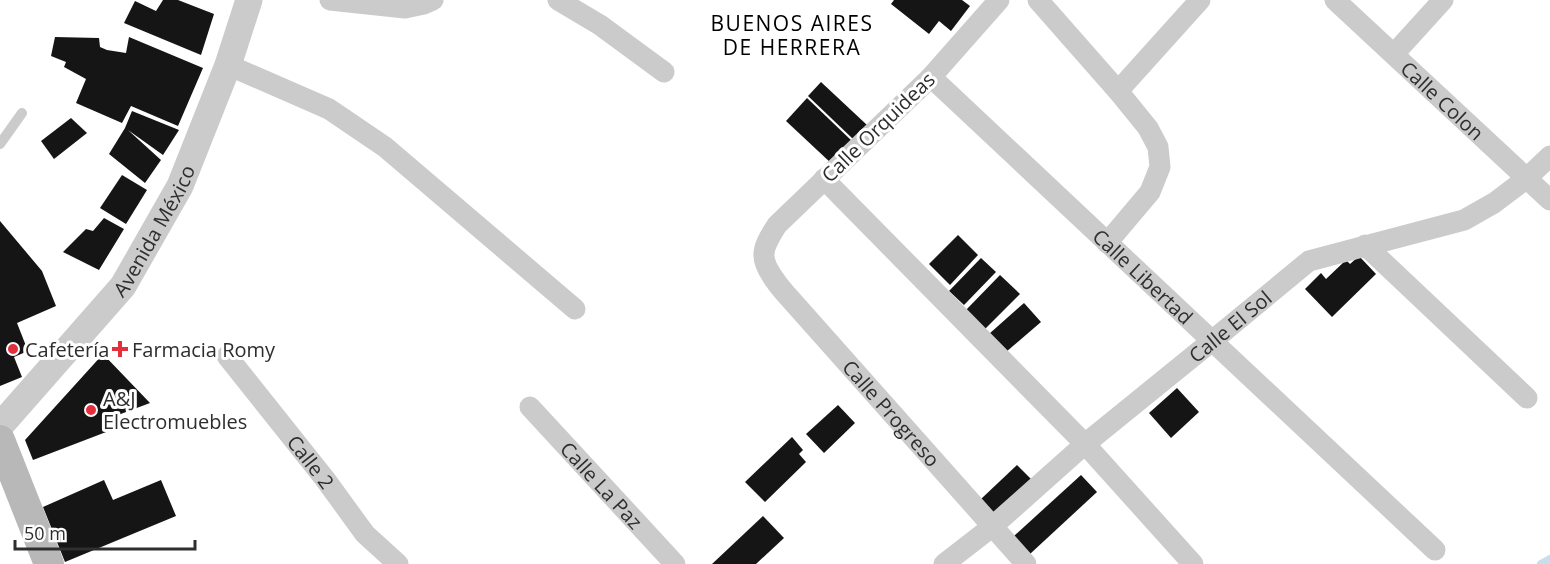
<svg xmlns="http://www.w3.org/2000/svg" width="1550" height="564" font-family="'Open Sans',sans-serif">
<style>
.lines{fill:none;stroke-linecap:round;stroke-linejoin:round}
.stream{stroke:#c7deec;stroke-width:8}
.building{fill:#151515}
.service{stroke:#cbcbcb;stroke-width:10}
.minor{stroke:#cbcbcb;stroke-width:21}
.tertiary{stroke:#cbcbcb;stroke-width:27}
.secondary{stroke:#b8b8b8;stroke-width:30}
.poi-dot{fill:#e62f3d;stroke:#fff;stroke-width:2}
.labels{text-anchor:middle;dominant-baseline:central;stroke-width:6;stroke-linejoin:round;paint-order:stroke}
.street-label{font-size:20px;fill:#2e2e2e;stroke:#fff}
.poi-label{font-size:20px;fill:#2e2e2e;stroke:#fff;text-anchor:start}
.neighbourhood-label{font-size:21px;letter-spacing:1.5px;fill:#000;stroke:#fff}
</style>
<rect width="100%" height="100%" fill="#fff"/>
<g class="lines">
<!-- stream -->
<polyline class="stream" points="1541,564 1550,559"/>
</g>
<!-- building -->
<g class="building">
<polygon points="163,0 178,0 214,14 201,55 124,23 135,1 156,11"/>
<polygon points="894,0 962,0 970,6 951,31 939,21 929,34 891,4"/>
<polygon points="55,37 99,38 100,47 107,50 126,53 129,37 203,68 178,126 131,106 122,123 76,103 86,79 64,67 66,62 51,56"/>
<polygon points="821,82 867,125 853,139 808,96"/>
<polygon points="807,98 853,142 832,164 786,121"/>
<polygon points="132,111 179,130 163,155 128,130 161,160 145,183 109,154 125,128"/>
<polygon points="71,118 87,133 54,159 41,141"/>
<polygon points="122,175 147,190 126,224 100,208"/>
<polygon points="104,218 124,229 99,270 63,252 86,229 93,231"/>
<polygon points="0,221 42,271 56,306 17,323 28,351 14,357 22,377 0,386"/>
<polygon points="958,235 978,255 950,285 929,264"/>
<polygon points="1359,256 1376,274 1332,317 1305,289 1321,273 1326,279 1346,260 1350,264"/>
<polygon points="981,258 996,272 964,305 949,291"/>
<polygon points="1000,275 1020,294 984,330 965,311"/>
<polygon points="1024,303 1041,322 1006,352 989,334"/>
<polygon points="103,354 150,403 110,418 114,429 33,460 25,440"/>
<polygon points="1177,388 1199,412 1171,438 1149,413"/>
<polygon points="838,405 855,423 824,453 806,434"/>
<polygon points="792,437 803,450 799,454 806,462 765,502 745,482"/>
<polygon points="1017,465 1031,479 995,514 981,499"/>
<polygon points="1081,475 1097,492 1030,554 1014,536"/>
<polygon points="104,480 113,500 161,480 176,516 65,562 43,507"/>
<polygon points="763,516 784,538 756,564 712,564"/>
</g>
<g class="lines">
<!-- service -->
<polyline class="service" points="0,144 22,113"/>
<!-- minor -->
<g class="minor">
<polyline points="330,0 405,8 424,4 433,0"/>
<polyline points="558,0 600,25 664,72"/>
<path id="s1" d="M 999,0 L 931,77 L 777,225 C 772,233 763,246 764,256 C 764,267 778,285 785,293 L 1026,564"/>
<polyline points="1038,0 1118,91 1148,128 1158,147 1160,167 1150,192 1107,243"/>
<path id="s2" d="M 1335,0 L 1550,200"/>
<polyline points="1394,54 1443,0"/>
<polyline points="228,65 329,109 385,147 575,309"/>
<path id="s3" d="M 931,77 L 1435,550"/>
<polyline points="1118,91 1200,0"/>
<polyline points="824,179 1085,444 1193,564"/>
<polyline points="1365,245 1527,398"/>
<path id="s4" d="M 227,356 L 325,479 L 365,534 L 398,564"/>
<path id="s5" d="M 530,407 L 675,564"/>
<path id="s6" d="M 944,564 L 993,526 L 1085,444 L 1212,341 L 1309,261 L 1464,220 L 1494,203 L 1527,178 L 1550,156"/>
</g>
<!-- tertiary -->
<path class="tertiary" id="s7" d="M 0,426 L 123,286 L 180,186 L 228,65 L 249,0"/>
<!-- secondary -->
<polyline class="secondary" points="0,440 49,564"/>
</g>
<!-- markers -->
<g class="poi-dot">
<circle cx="13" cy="349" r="6"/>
<path d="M117 340h6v6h6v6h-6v6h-6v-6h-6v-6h6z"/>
<circle cx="91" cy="410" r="6"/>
</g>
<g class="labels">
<!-- street labels -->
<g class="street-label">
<text stroke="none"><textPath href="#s2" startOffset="147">Calle Colon</textPath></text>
<text transform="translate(878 127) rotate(-44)">Calle Orquideas</text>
<text stroke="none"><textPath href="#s7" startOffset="250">Avenida México</textPath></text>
<text stroke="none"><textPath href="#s3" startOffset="291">Calle Libertad</textPath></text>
<text stroke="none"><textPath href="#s6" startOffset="372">Calle El Sol</textPath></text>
<text stroke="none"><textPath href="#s1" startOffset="554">Calle Progreso</textPath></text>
<text stroke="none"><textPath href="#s4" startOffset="135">Calle 2</textPath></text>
<text stroke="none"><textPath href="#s5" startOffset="106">Calle La Paz</textPath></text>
</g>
<!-- poi labels -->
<g class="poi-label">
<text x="25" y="349">Cafetería</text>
<text x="132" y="349">Farmacia Romy</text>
<text x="103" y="398">A&amp;J<tspan x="103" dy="23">Electromuebles</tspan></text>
</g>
<!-- neighbourhood labels -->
<g class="neighbourhood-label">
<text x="792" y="23">BUENOS AIRES<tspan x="792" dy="24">DE HERRERA</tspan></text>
</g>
</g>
<!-- scale -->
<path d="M15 540v9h180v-9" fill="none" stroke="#2e2e2e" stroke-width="3"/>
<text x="24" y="540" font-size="18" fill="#2e2e2e" stroke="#ffffff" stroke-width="4.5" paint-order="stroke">50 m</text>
</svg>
